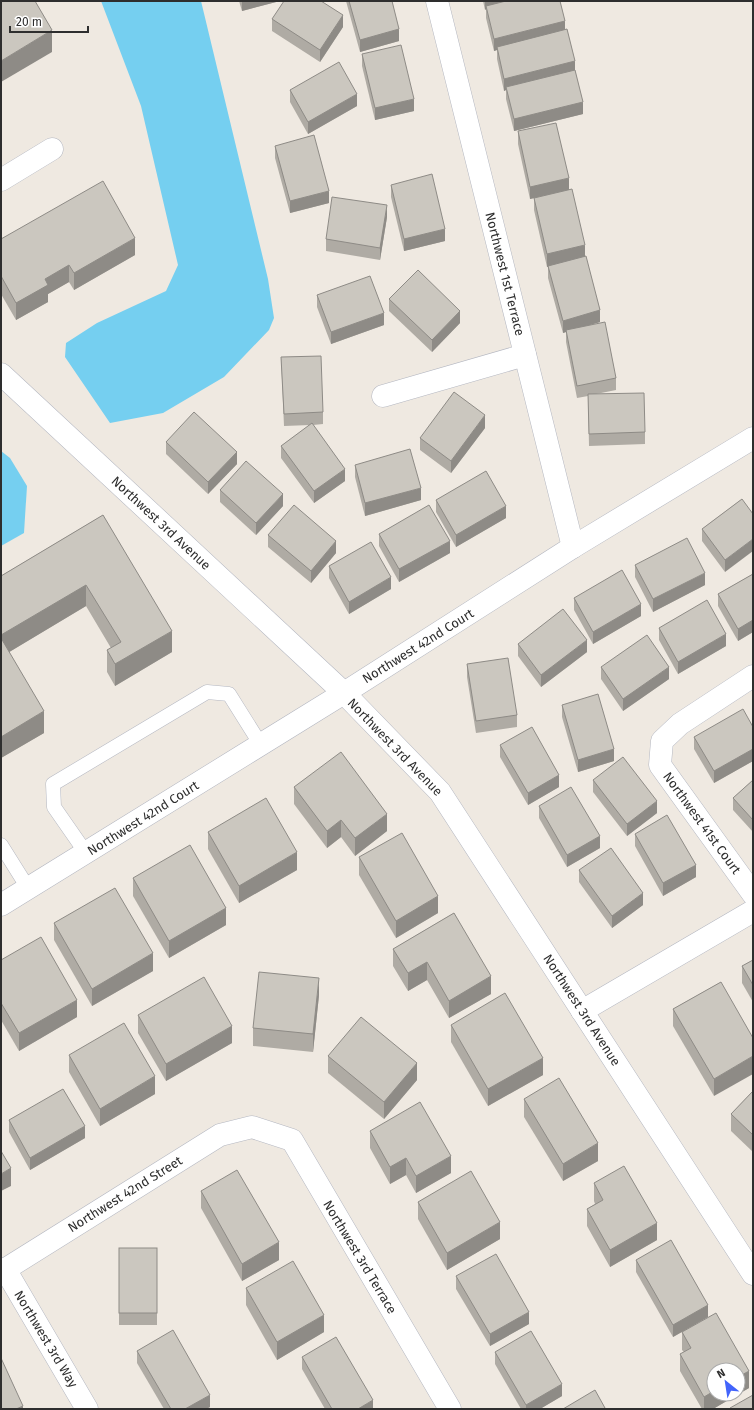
<svg xmlns="http://www.w3.org/2000/svg" width="754" height="1410" font-family="'Fira Sans',sans-serif">
<style>
.water{fill:#75cff0}
.lines{fill:none;stroke-linecap:round;stroke-linejoin:round}
.lane-casing{stroke:#b4b7c1;stroke-width:15}
.street-casing{stroke:#b4b7c1;stroke-width:23}
.lane{stroke:#fff;stroke-width:14}
.street{stroke:#fff;stroke-width:22}
.wall{fill:#afaba4}
.shaded-wall{fill:#8e8b86}
.building{fill:#cbc7bf;stroke:#8e8b86}
.labels{text-anchor:middle;dominant-baseline:central;stroke-width:3;stroke-linejoin:round;paint-order:stroke}
.street-label{font-size:13px;fill:#2e2e2e;stroke:#fff}
</style>
<rect width="100%" height="100%" fill="#efe9e1"/>
<!-- water -->
<g class="water">
<polygon points="101,1 201,1 268,279 274,318 269,330 224,377 163,413 110,423 65,357 66,343 97,323 166,291 178,265 141,106"/>
<polygon points="1,451 10,458 27,486 24,533 1,546"/>
</g>
<g class="lines">
<defs>
<g id="lane">
<polyline points="1,845 28,888"/>
<polyline points="86,853 54,807 53,784 207,692 229,694 261,745"/>
</g>
<g id="street">
<polyline points="437,1 573,547"/>
<polyline points="1,180 52,149"/>
<polyline points="1,374 344,693 440,792 753,1274"/>
<polyline points="383,396 525,355"/>
<polyline points="753,676 680,724 662,741 660,765 753,894"/>
<polyline points="1,905 344,693 573,547 753,438"/>
<polyline points="582,1011 753,911"/>
<polyline points="5,1269 87,1409"/>
<polyline points="1,1272 220,1135 252,1127 292,1140 450,1409"/>
</g>
</defs>
<!-- lane casing -->
<use href="#lane" class="lane-casing"/>
<!-- street casing -->
<use href="#street" class="street-casing"/>
<!-- lane -->
<use href="#lane" class="lane"/>
<!-- street -->
<use href="#street" class="street"/>
</g>
<!-- wall -->
<g class="wall">
<polygon points="239,1 280,1 242,11"/>
<polygon points="346,1 392,1 399,41 360,52"/>
<polygon points="483,1 560,1 565,30 575,70 583,114 514,131 506,99 506,90 504,91 497,59 497,50 494,51 486,18 486,9 485,10"/>
<polygon points="272,19 343,27 320,62 272,31"/>
<polygon points="362,54 414,111 375,120 362,66"/>
<polygon points="290,90 357,106 308,134 290,102"/>
<polygon points="518,131 569,190 600,322 590,325 616,378 616,390 596,394 645,432 645,444 589,446 588,396 577,398 566,342 566,332 563,333 548,278 548,266 547,267 534,210 534,198 530,199 518,144"/>
<polygon points="275,146 329,203 290,213 275,158"/>
<polygon points="391,185 445,241 404,251 391,197"/>
<polygon points="387,217 380,260 326,251 326,239"/>
<polygon points="1,239 135,255 74,290 69,282 48,294 48,302 16,320 1,294"/>
<polygon points="317,295 384,325 331,344 317,307"/>
<polygon points="389,299 460,323 432,352 389,311"/>
<polygon points="281,357 323,412 323,424 313,425 345,481 314,503 281,458 281,446 310,425 284,426"/>
<polygon points="485,428 451,473 420,450 420,438"/>
<polygon points="166,442 237,464 208,494 166,454"/>
<polygon points="355,465 421,500 365,516 355,477"/>
<polygon points="753,487 753,502 752,500 752,488"/>
<polygon points="220,490 283,506 256,535 220,502"/>
<polygon points="742,499 725,572 702,541 702,529"/>
<polygon points="436,500 506,518 456,547 436,512"/>
<polygon points="103,515 172,652 115,686 107,672 107,650 111,648 86,606 9,652 44,733 1,758 1,576"/>
<polygon points="379,534 450,553 399,582 379,546"/>
<polygon points="268,535 336,553 311,583 268,547"/>
<polygon points="635,565 705,585 653,612 635,577"/>
<polygon points="329,566 391,589 349,614 329,578"/>
<polygon points="753,574 753,632 738,641 718,606 718,594"/>
<polygon points="574,598 641,616 593,644 574,610"/>
<polygon points="659,628 726,646 678,674 659,640"/>
<polygon points="518,644 587,652 541,687 518,656"/>
<polygon points="467,664 517,715 517,727 476,733 467,677"/>
<polygon points="601,667 669,679 623,711 601,679"/>
<polygon points="562,705 614,761 578,772 562,717"/>
<polygon points="753,727 753,761 714,783 694,749 694,737"/>
<polygon points="500,745 559,787 528,805 500,757"/>
<polygon points="593,780 657,813 627,836 593,792"/>
<polygon points="753,780 753,832 733,810 733,798"/>
<polygon points="294,787 387,831 355,856 341,837 327,848 294,804"/>
<polygon points="539,806 600,848 567,867 539,818"/>
<polygon points="208,832 297,870 239,903 208,849"/>
<polygon points="635,834 696,877 663,896 635,846"/>
<polygon points="359,857 438,913 396,938 359,875"/>
<polygon points="579,870 643,905 612,928 579,882"/>
<polygon points="133,878 226,925 169,958 133,896"/>
<polygon points="454,913 491,994 449,1018 427,980 408,991 393,966 393,949"/>
<polygon points="54,923 153,971 92,1006 54,940"/>
<polygon points="1,960 77,1017 19,1051 1,1020"/>
<polygon points="753,960 753,1002 742,983 742,966"/>
<polygon points="721,982 714,1096 673,1026 673,1009"/>
<polygon points="319,995 313,1052 253,1046 253,1028"/>
<polygon points="138,1015 232,1043 166,1081 138,1033"/>
<polygon points="451,1025 543,1075 488,1106 451,1042"/>
<polygon points="69,1055 155,1094 100,1126 69,1072"/>
<polygon points="328,1056 417,1080 384,1119 328,1073"/>
<polygon points="753,1091 753,1152 731,1131 731,1114"/>
<polygon points="524,1099 598,1161 563,1181 524,1117"/>
<polygon points="9,1120 85,1138 30,1170 9,1132"/>
<polygon points="370,1131 451,1173 416,1193 406,1175 390,1184 370,1148"/>
<polygon points="594,1183 657,1240 610,1267 587,1226 587,1209 595,1204 594,1201"/>
<polygon points="201,1191 279,1260 242,1281 201,1208"/>
<polygon points="418,1202 500,1239 447,1270 418,1219"/>
<rect x="119" y="1248" width="38" height="77"/>
<polygon points="636,1260 708,1317 673,1337 636,1272"/>
<polygon points="456,1276 529,1324 490,1346 456,1289"/>
<polygon points="246,1288 324,1332 277,1360 246,1305"/>
<polygon points="682,1332 749,1388 713,1409 702,1409 680,1371 680,1354 684,1352 682,1350"/>
<polygon points="137,1351 210,1407 206,1409 164,1409 137,1363"/>
<polygon points="495,1352 562,1396 540,1409 521,1409 495,1364"/>
<polygon points="302,1357 373,1409 325,1409 302,1369"/>
</g>
<!-- shaded-wall -->
<g class="shaded-wall">
<polygon points="242,1 280,1 242,11"/>
<polygon points="485,1 518,1 486,6 486,9 485,10"/>
<polygon points="343,15 343,27 320,62 320,50"/>
<polygon points="565,21 565,33 497,47 497,50 494,51 494,39"/>
<polygon points="399,29 399,41 360,52 360,40"/>
<polygon points="52,30 52,52 1,82 1,61"/>
<polygon points="575,61 575,73 506,87 506,90 504,91 504,79"/>
<polygon points="357,94 357,106 308,134 308,122"/>
<polygon points="414,99 414,111 375,120 375,108"/>
<polygon points="583,102 583,114 514,131 514,119"/>
<polygon points="569,178 569,190 530,199 530,187"/>
<polygon points="329,191 329,203 290,213 290,201"/>
<polygon points="387,205 387,217 380,260 380,248"/>
<polygon points="445,229 445,241 404,251 404,239"/>
<polygon points="135,238 135,255 74,290 74,273"/>
<polygon points="585,245 585,258 547,267 547,254"/>
<polygon points="69,265 69,282 48,294 48,302 16,320 16,303 45,279"/>
<polygon points="600,310 600,322 566,332 566,330 566,332 563,333 563,321"/>
<polygon points="460,311 460,323 432,352 432,340"/>
<polygon points="384,313 384,325 331,344 331,332"/>
<polygon points="485,415 485,428 451,473 451,461"/>
<polygon points="237,452 237,464 208,494 208,482"/>
<polygon points="345,469 345,481 314,503 314,491"/>
<polygon points="421,488 421,500 365,516 365,503"/>
<polygon points="283,494 283,506 256,535 256,523"/>
<polygon points="506,506 506,518 456,547 456,535"/>
<polygon points="753,539 753,551 725,572 725,560"/>
<polygon points="336,541 336,553 311,583 311,571"/>
<polygon points="450,541 450,553 399,582 399,569"/>
<polygon points="705,573 705,585 653,612 653,599"/>
<polygon points="391,577 391,589 349,614 349,602"/>
<polygon points="86,585 86,606 1,657 1,635"/>
<polygon points="641,604 641,616 593,644 593,632"/>
<polygon points="753,620 753,632 738,641 738,629"/>
<polygon points="172,631 172,652 115,686 115,664"/>
<polygon points="726,634 726,646 678,674 678,662"/>
<polygon points="587,640 587,652 541,687 541,675"/>
<polygon points="669,667 669,679 623,711 623,699"/>
<polygon points="44,711 44,733 1,758 1,737"/>
<polygon points="614,749 614,761 578,772 578,760"/>
<polygon points="753,749 753,761 714,783 714,771"/>
<polygon points="559,775 559,787 528,805 528,793"/>
<polygon points="657,801 657,813 627,836 627,824"/>
<polygon points="387,814 387,831 355,856 355,838"/>
<polygon points="341,820 341,837 327,848 327,831"/>
<polygon points="600,836 600,848 567,867 567,855"/>
<polygon points="297,852 297,870 239,903 239,886"/>
<polygon points="696,865 696,877 663,896 663,883"/>
<polygon points="643,893 643,905 612,928 612,916"/>
<polygon points="438,896 438,913 396,938 396,921"/>
<polygon points="226,908 226,925 169,958 169,941"/>
<polygon points="153,953 153,971 92,1006 92,989"/>
<polygon points="427,962 427,980 408,991 408,973"/>
<polygon points="491,976 491,994 449,1018 449,1001"/>
<polygon points="319,978 319,995 313,1052 313,1034"/>
<polygon points="77,1000 77,1017 19,1051 19,1033"/>
<polygon points="232,1026 232,1043 166,1081 166,1064"/>
<polygon points="753,1056 753,1074 714,1096 714,1079"/>
<polygon points="543,1058 543,1075 488,1106 488,1089"/>
<polygon points="417,1063 417,1080 384,1119 384,1102"/>
<polygon points="155,1076 155,1094 100,1126 100,1109"/>
<polygon points="85,1126 85,1138 30,1170 30,1158"/>
<polygon points="598,1143 598,1161 563,1181 563,1164"/>
<polygon points="451,1156 451,1173 416,1193 416,1176"/>
<polygon points="406,1158 406,1175 390,1184 390,1167"/>
<polygon points="11,1168 11,1186 1,1191 1,1174"/>
<polygon points="500,1222 500,1239 447,1270 447,1253"/>
<polygon points="657,1223 657,1240 610,1267 610,1250"/>
<polygon points="279,1242 279,1260 242,1281 242,1264"/>
<polygon points="708,1305 708,1317 673,1337 673,1325"/>
<polygon points="529,1312 529,1324 490,1346 490,1334"/>
<polygon points="324,1315 324,1332 277,1360 277,1342"/>
<polygon points="749,1371 749,1388 713,1409 704,1409 704,1397 714,1391 714,1394 738,1394 738,1377"/>
<polygon points="562,1384 562,1396 540,1409 526,1409 526,1405"/>
<polygon points="210,1395 210,1407 206,1409 185,1409"/>
<polygon points="373,1400 373,1409 358,1409"/>
<polygon points="23,1406 23,1409 16,1409"/>
</g>
<!-- building -->
<g class="building">
<polygon points="1,1 35,1 52,30 1,61"/>
<polygon points="284,1 321,1 343,15 320,50 272,19"/>
<polygon points="349,1 392,1 399,29 360,40"/>
<polygon points="506,1 560,1 565,21 494,39 486,6"/>
<polygon points="567,29 575,61 504,79 497,47"/>
<polygon points="401,45 414,99 375,108 362,54"/>
<polygon points="339,62 357,94 308,122 290,90"/>
<polygon points="575,70 583,102 514,119 506,87"/>
<polygon points="556,123 569,178 530,187 518,131"/>
<polygon points="314,135 329,191 290,201 275,146"/>
<polygon points="432,174 445,229 404,239 391,185"/>
<polygon points="103,181 135,238 74,273 69,265 45,279 48,285 16,303 1,276 1,239"/>
<polygon points="572,189 585,245 547,254 534,198"/>
<polygon points="332,197 387,205 380,248 326,239"/>
<polygon points="586,256 600,310 563,321 548,266"/>
<polygon points="418,270 460,311 432,340 389,299"/>
<polygon points="370,276 384,313 331,332 317,295"/>
<polygon points="605,322 616,378 577,386 566,330"/>
<polygon points="321,356 323,412 284,414 281,357"/>
<polygon points="454,392 485,415 451,461 420,438"/>
<polygon points="644,393 645,432 589,434 588,394"/>
<polygon points="194,412 237,452 208,482 166,442"/>
<polygon points="312,423 345,469 314,491 281,446"/>
<polygon points="410,449 421,488 365,503 355,465"/>
<polygon points="246,461 283,494 256,523 220,490"/>
<polygon points="486,471 506,506 456,535 436,500"/>
<polygon points="742,499 753,514 753,539 725,560 702,529"/>
<polygon points="294,505 336,541 311,571 268,535"/>
<polygon points="429,505 450,541 399,569 379,534"/>
<polygon points="103,515 172,631 115,664 107,650 121,642 86,585 1,635 1,576"/>
<polygon points="687,538 705,573 653,599 635,565"/>
<polygon points="371,542 391,577 349,602 329,566"/>
<polygon points="622,570 641,604 593,632 574,598"/>
<polygon points="753,574 753,620 738,629 718,594"/>
<polygon points="707,600 726,634 678,662 659,628"/>
<polygon points="563,609 587,640 541,675 518,644"/>
<polygon points="647,635 669,667 623,699 601,667"/>
<polygon points="1,638 44,711 1,737"/>
<polygon points="508,658 517,715 476,721 467,664"/>
<polygon points="598,694 614,749 578,760 562,705"/>
<polygon points="743,709 753,727 753,749 714,771 694,737"/>
<polygon points="532,727 559,775 528,793 500,745"/>
<polygon points="341,752 387,814 355,838 341,820 327,831 294,787"/>
<polygon points="623,757 657,801 627,824 593,780"/>
<polygon points="753,780 753,820 733,798"/>
<polygon points="571,787 600,836 567,855 539,806"/>
<polygon points="266,798 297,852 239,886 208,832"/>
<polygon points="667,815 696,865 663,883 635,834"/>
<polygon points="402,833 438,896 396,921 359,857"/>
<polygon points="190,845 226,908 169,941 133,878"/>
<polygon points="611,848 643,893 612,916 579,870"/>
<polygon points="115,888 153,953 92,989 54,923"/>
<polygon points="454,913 491,976 449,1001 427,962 408,973 393,949"/>
<polygon points="41,937 77,1000 19,1033 1,1003 1,960"/>
<polygon points="753,960 753,985 742,966"/>
<polygon points="259,972 319,978 313,1034 253,1028"/>
<polygon points="204,977 232,1026 166,1064 138,1015"/>
<polygon points="721,982 753,1038 753,1056 714,1079 673,1009"/>
<polygon points="505,993 543,1058 488,1089 451,1025"/>
<polygon points="361,1017 417,1063 384,1102 328,1056"/>
<polygon points="124,1023 155,1076 100,1109 69,1055"/>
<polygon points="559,1078 598,1143 563,1164 524,1099"/>
<polygon points="63,1089 85,1126 30,1158 9,1120"/>
<polygon points="753,1091 753,1135 731,1114"/>
<polygon points="420,1102 451,1156 416,1176 406,1158 390,1167 370,1131"/>
<polygon points="1,1151 11,1168 1,1174"/>
<polygon points="624,1166 657,1223 610,1250 587,1209 603,1200 594,1183"/>
<polygon points="237,1170 279,1242 242,1264 201,1191"/>
<polygon points="471,1171 500,1222 447,1253 418,1202"/>
<polygon points="671,1240 708,1305 673,1325 636,1260"/>
<rect x="119" y="1248" width="38" height="65"/>
<polygon points="496,1254 529,1312 490,1334 456,1276"/>
<polygon points="293,1261 324,1315 277,1342 246,1288"/>
<polygon points="716,1313 749,1371 738,1377 738,1370 714,1370 714,1391 704,1397 680,1354 691,1348 682,1332"/>
<polygon points="173,1330 210,1395 185,1409 171,1409 137,1351"/>
<polygon points="531,1331 562,1384 526,1405 495,1352"/>
<polygon points="336,1337 373,1400 358,1409 332,1409 302,1357"/>
<polygon points="1,1358 23,1406 16,1409 1,1409"/>
<polygon points="595,1390 605,1408 602,1409 563,1409"/>
<polygon points="753,1395 753,1409 730,1409 730,1408"/>
</g>
<g class="labels">
<!-- street labels -->
<g class="street-label">
<text transform="translate(505 274) rotate(76)">Northwest 1st Terrace</text>
<text transform="translate(161 523) rotate(43)">Northwest 3rd Avenue</text>
<text transform="translate(418 646) rotate(-32)">Northwest 42nd Court</text>
<text transform="translate(395 747) rotate(46)">Northwest 3rd Avenue</text>
<text transform="translate(143 818) rotate(-32)">Northwest 42nd Court</text>
<text transform="translate(702 823) rotate(54)">Northwest 41st Court</text>
<text transform="translate(582 1010) rotate(57)">Northwest 3rd Avenue</text>
<text transform="translate(125 1194) rotate(-32)">Northwest 42nd Street</text>
<text transform="translate(360 1257) rotate(59)">Northwest 3rd Terrace</text>
<text transform="translate(46 1339) rotate(59)">Northwest 3rd Way</text>
</g>
</g>
<!-- border -->
<rect width="754" height="1410" fill="none" stroke="#2e2e2e" stroke-width="4"/>
<!-- north arrow -->
<g transform="translate(726 1382) rotate(330)"><circle r="19" fill="#ffffff" stroke="#ababab"/>
<path d="M0-3L7 15L0 10L-7 15Z" fill="#4264fb"/>
<text y="-6" font-size="11" font-weight="bold" text-anchor="middle" fill="#2e2e2e">N</text>
</g>
<!-- scale -->
<path d="M10 26v6h78v-6" fill="none" stroke="#2e2e2e" stroke-width="2"/>
<text x="16" y="26" font-size="12" fill="#2e2e2e" stroke="#ffffff" stroke-width="3" paint-order="stroke">20 m</text>
</svg>
